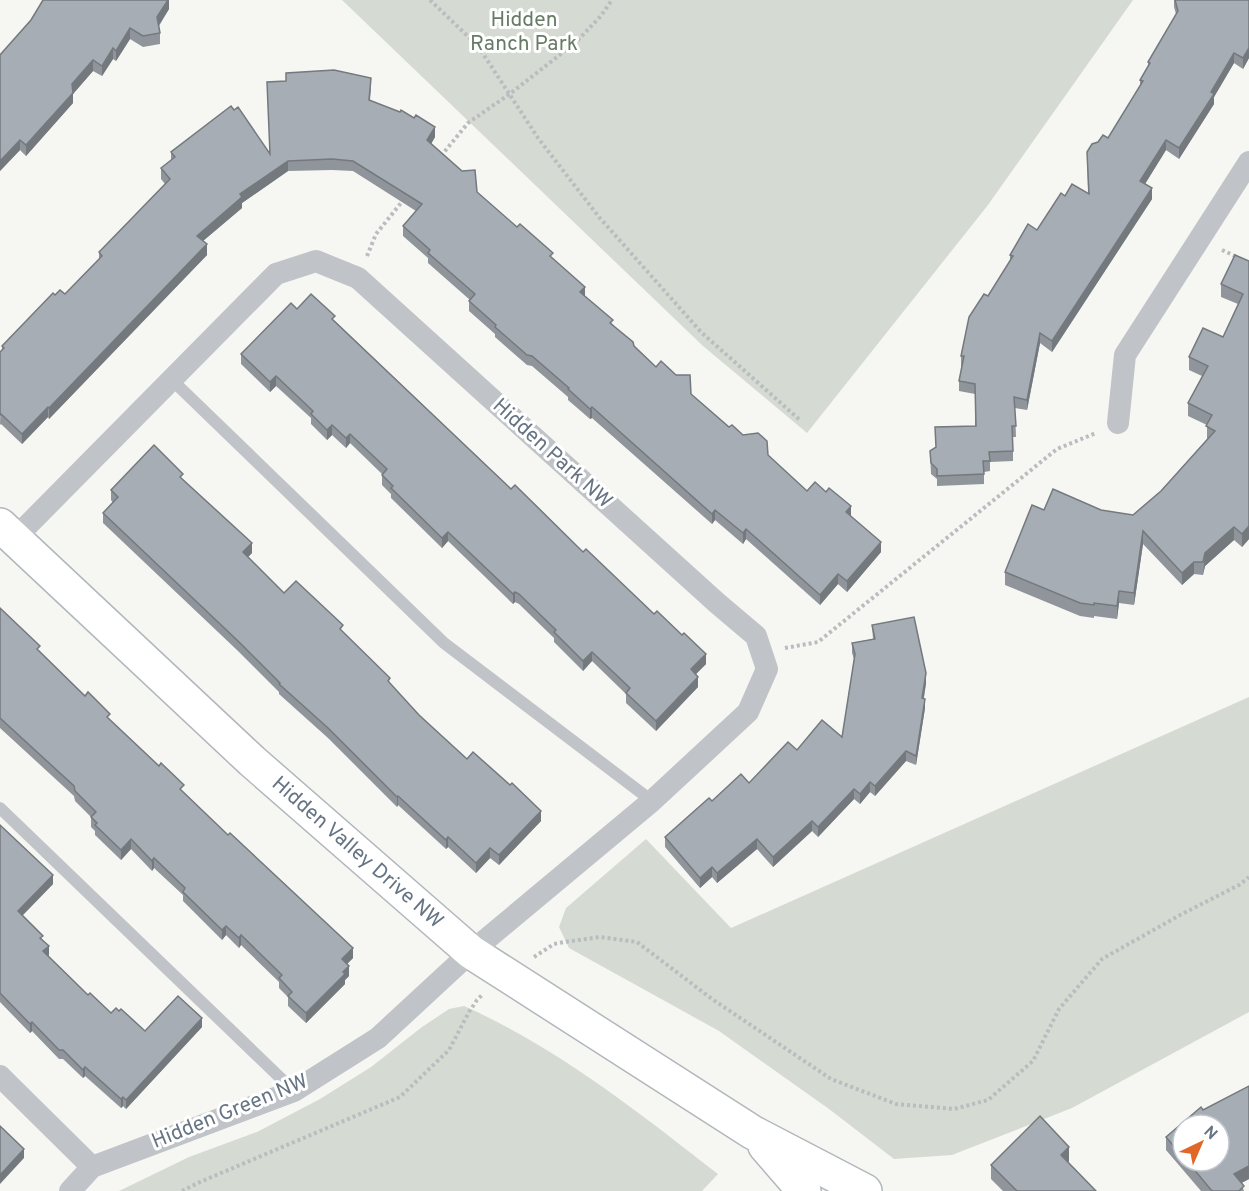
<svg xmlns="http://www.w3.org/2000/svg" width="1249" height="1191" font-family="Overpass,sans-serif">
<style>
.green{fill:#d5dbd3}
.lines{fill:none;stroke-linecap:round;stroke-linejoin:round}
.secondary-casing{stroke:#b2b7bc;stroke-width:36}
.path{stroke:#babcbf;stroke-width:4;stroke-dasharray:3 3;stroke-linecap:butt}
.lane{stroke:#c0c3c7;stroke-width:12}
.street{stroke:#c0c3c7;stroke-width:22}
.secondary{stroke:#fff;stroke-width:33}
.wall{fill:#8f959b;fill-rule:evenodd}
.shaded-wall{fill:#74797e}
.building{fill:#a6adb4;stroke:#74797e;stroke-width:1.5}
.labels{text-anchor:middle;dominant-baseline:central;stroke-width:6;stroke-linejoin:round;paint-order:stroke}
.park-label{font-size:21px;fill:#677b65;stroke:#fff}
.street-label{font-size:21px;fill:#667484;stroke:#fff}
</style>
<rect width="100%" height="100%" fill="#f6f7f3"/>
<!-- green -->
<g class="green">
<polygon points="342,0 1133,0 988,205 807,433 703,346"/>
<polygon points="1249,697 1249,1012 1072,1108 952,1155 894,1159 829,1109 719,1031 569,948 559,927 566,908 646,839 731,928"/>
<path d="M 464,1006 C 558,1048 637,1111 718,1174 L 702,1191 L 119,1191 L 189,1157 L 257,1132 L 320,1099 L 371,1067 L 422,1027 L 449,1009 Z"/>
</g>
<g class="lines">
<defs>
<g id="secondary">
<polyline points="0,525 252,761 471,952 752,1132 865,1191"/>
<polyline points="765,1146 804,1191"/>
</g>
</defs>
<!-- secondary casing -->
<use href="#secondary" class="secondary-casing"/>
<!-- path -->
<g class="path">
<polyline points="430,0 478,46 538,138 599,217 701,332 801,421"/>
<polyline points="441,156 468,123 511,93 575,43 600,17 612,0"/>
<polyline points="1222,250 1237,257"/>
<polyline points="367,256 376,234 405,198"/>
<polyline points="785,648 818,642 1057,449 1096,433"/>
<polyline points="534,957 554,944 564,942 600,937 637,942 712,999 831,1079 896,1104 954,1109 988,1100 1033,1061 1059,1009 1102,959 1182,914 1239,885 1249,877"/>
<polyline points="182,1191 200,1182 400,1097 449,1050 469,1012 477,1000 482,995"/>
</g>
<!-- lane -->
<g class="lane">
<polyline points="171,379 444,643 652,801"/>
<polyline points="0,808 294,1091"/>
</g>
<!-- street -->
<g class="street">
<polyline points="1118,423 1125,355 1249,162"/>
<polyline points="14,539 276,274 316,261 358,278 717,603 756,636 767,669 748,712 652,801 471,952 378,1038 294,1091 92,1167 70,1191"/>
<polyline points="0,1076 92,1167"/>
</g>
<!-- secondary -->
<use href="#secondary" class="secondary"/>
</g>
<!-- wall -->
<g class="wall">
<polygon points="169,0 169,9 159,26 160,33 160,44 143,47 130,39 116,61 113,59 102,76 93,71 73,94 73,103 26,156 20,150 0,171 0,55"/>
<polygon points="1174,0 1249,0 1249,58 1243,69 1234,63 1214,97 1214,104 1179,159 1166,150 1145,184 1152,199 1052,352 1040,343 1027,410 1015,408 1016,437 1013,437 1013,461 990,462 990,471 984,472 984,484 937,486 937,479 931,474 930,451 975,426 975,394 959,391 959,381 962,366 961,366 961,356 988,296 1010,261 1010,255 1037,230 1065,196 1088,194 1087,152 1108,138 1140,86 1140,80 1148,66 1148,62 1176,14 1174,7"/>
<polygon points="371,88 370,100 435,137 431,144 477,192 553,259 585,296 634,346 656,367 691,394 729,427 768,455 807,491 851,516 881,552 847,592 838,584 820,605 746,539 743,544 715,520 712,524 592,418 590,419 568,400 568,397 532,366 527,365 495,337 495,334 469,311 469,301 470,300 428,263 428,258 403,236 403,226 416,211 353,171 332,170 288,171 242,203 242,208 203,241 207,255 49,419 48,417 22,444 1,424 0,425 2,346 55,295 65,294 99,259 99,252 165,184 161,179 161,168 171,160 171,152 234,110 270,153"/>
<polygon points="1249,261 1249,539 1242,547 1234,540 1205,566 1203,575 1194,574 1182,585 1143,544 1134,605 1119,603 1117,619 1094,616 1094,618 1080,616 1005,585 1005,572 1044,510 1101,510 1133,515 1161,491 1207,439 1207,425 1188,416 1188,403 1202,376 1189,370 1189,357 1223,337 1238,304 1221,297 1221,284"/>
<polygon points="297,309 335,321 511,489 583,552 706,664 696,674 698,687 656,731 626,703 626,694 592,661 583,671 554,642 554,638 519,604 515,602 513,604 448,541 442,548 391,498 391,494 382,485 382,474 350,443 346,448 332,435 327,440 311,424 311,418 276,386 270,392 241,364 241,354"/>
<polygon points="183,480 252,553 248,557 284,593 343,633 419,715 467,759 541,821 499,865 490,858 476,873 448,847 446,849 398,805 397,807 328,738 279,694 279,692 238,651 103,523 103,513 113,503 111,500 111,490"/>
<polygon points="0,608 40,652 353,958 347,964 349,976 345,980 345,984 306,1023 288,1006 288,997 279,988 279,982 241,945 239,948 226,935 222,940 183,901 183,895 154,868 152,871 131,849 121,860 95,835 95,831 91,827 91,817 75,801 74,796 0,728"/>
<polygon points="872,625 926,683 924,698 925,708 916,765 906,761 875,796 870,792 860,804 854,799 818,837 812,831 773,867 757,849 717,883 712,877 700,888 665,847 665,837 712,801 749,783 797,750 842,737 854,659 852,653 852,643 873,639"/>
<polygon points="0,825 53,884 22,916 43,940 49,955 48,956 88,995 111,1013 145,1031 202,1027 126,1109 123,1106 121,1108 85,1076 83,1078 63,1059 59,1059 32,1031 30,1033 0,1002"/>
<path d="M 1249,1086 L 1249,1179 L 1241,1183 L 1244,1191 L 1201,1191 L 1166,1150 L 1166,1137 L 1203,1110 ZM 1183,1125 L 1219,1161 L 1183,1161 Z"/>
<polygon points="1069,1161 1068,1163 1096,1191 1003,1191 991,1179 991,1165"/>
</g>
<!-- shaded-wall -->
<g class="shaded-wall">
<polygon points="168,0 169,0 169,9 157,28 157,17"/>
<polygon points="130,28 130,39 116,61 116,51"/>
<polygon points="113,48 113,59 102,76 102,66"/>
<polygon points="1249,48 1249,58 1243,69 1243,58"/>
<polygon points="1234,53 1234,63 1214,97 1214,104 1179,159 1179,148"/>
<polygon points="93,60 93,71 73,94 73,103 26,156 26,145 72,84"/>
<polygon points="435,127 435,137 427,151 427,140"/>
<polygon points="20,140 20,150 0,171 0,161"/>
<polygon points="1166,140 1166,150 1140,192 1140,181"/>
<polygon points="288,161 288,171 242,203 242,208 197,246 197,236 240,194"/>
<polygon points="1152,188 1152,199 1052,352 1052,341"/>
<polygon points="207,244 207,255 49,419 49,408"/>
<polygon points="585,287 585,297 580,292"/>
<polygon points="1040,333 1040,343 1027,410 1027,400"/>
<polygon points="276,376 276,386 270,392 270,382"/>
<polygon points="48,407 48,417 22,444 22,434"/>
<polygon points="592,407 592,418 590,419 590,409"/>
<polygon points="332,425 332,435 327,440 327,430"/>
<polygon points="350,434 350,443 346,448 346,438"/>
<polygon points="851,506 851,516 846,512"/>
<polygon points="715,510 715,520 712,524 712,514"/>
<polygon points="1249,526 1249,539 1242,547 1242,534"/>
<polygon points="1234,527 1234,540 1205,566 1203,575 1205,553"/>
<polygon points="746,529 746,539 743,544 743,533"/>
<polygon points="1143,531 1143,544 1134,605 1134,593"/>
<polygon points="448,532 448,541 442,548 442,538"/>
<polygon points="881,542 881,552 847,592 847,581"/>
<polygon points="252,543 252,553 243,562 243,552"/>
<polygon points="1194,562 1194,574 1182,585 1182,573"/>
<polygon points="838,574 838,584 820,605 820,595"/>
<polygon points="1119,591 1119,603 1117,619 1117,606"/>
<polygon points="515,592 515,602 513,604 513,594"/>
<polygon points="592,652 592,661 583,671 583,661"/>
<polygon points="706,654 706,664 691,679 691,669"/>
<polygon points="926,673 926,683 922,708 922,698"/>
<polygon points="698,677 698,687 656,731 656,721"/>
<polygon points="925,699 925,708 916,765 916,756"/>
<polygon points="906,751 906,761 875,796 875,786"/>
<polygon points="870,782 870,792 860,804 860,794"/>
<polygon points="854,789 854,799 818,837 818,827"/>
<polygon points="398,796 398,805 397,807 397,797"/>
<polygon points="541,811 541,821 499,865 499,855"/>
<polygon points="812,821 812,831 773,867 773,857"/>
<polygon points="448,837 448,847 446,849 446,840"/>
<polygon points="131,839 131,849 121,860 121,850"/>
<polygon points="757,839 757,849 717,883 717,873"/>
<polygon points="490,848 490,858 476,873 476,863"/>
<polygon points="154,858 154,868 152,871 152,861"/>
<polygon points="712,867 712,877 700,888 700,878"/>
<polygon points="53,875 53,884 18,920 18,911"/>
<polygon points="226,926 226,935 222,940 222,930"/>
<polygon points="241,935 241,945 239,948 239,938"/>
<polygon points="49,946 49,955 43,960 43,951"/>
<polygon points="353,948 353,958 342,969 342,959"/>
<polygon points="349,966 349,976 345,980 345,984 306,1023 306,1013"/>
<polygon points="202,1018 202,1027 126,1109 126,1100"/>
<polygon points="32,1022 32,1031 30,1033 30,1024"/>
<polygon points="85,1067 85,1076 83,1078 83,1070"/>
<polygon points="123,1097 123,1106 121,1108 121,1099"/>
<polygon points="1069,1147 1069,1161 1061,1170 1061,1155"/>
<polygon points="24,1149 24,1158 0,1184 0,1175"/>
<polygon points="1249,1166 1249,1179 1234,1187 1234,1174"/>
</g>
<!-- building -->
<g class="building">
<polygon points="43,0 168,0 157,17 160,33 143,36 130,28 116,51 113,48 102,66 93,60 72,84 73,93 26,145 20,140 0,161 0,55 31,20"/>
<polygon points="1175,0 1249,0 1249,48 1243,58 1234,53 1211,92 1214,94 1179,148 1166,140 1140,181 1152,188 1052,341 1040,333 1027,400 1014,397 1016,426 1012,426 1013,451 989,452 990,461 983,461 984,474 937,476 937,469 931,463 930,451 936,447 935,427 976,426 975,384 959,381 964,356 961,356 969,317 984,294 988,296 1013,256 1010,255 1028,224 1037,230 1061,193 1065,196 1072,184 1089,194 1087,152 1092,144 1098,142 1103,135 1108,138 1143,81 1140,80 1150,63 1148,62 1178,11"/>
<polygon points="334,70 371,78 369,100 400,112 401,110 414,118 416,115 435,127 427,140 462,171 475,170 477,192 517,227 520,224 553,253 550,256 585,287 580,292 613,320 610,323 633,342 634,346 656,367 661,361 676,375 690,375 691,394 729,427 732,425 743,435 758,433 767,441 768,455 807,491 815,482 826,492 829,488 851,506 846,512 881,542 847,581 838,574 820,595 746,529 743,533 715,510 712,514 592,407 590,409 568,389 569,388 532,356 527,355 495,327 496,325 469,301 475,294 428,253 430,250 403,226 422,204 353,161 332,159 288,161 240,194 242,197 197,236 207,244 49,408 48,407 22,434 1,414 0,415 0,352 4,348 2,346 53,293 55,295 60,290 65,294 102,256 99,252 103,248 170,179 161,168 175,157 171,152 231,106 234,110 238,107 270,154 267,82 286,81 286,73"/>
<polygon points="1235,255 1249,261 1249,526 1242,534 1234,527 1205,553 1203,562 1194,562 1182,573 1143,531 1134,593 1119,591 1117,606 1094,603 1094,605 1080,603 1005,572 1032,505 1044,510 1053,489 1101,510 1133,515 1161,491 1215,431 1206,426 1212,415 1188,403 1208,366 1189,357 1203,328 1223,337 1243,294 1221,284"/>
<polygon points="311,294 335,316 332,319 511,489 515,485 583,552 586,549 654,614 657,611 682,635 684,633 706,654 691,669 698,677 656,721 626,693 630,688 592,652 583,661 554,632 556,630 519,594 515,592 513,594 448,532 442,538 391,488 393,486 382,475 387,469 350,434 346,438 332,425 327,430 311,414 313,411 276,376 270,382 241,354 291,303 297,309"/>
<polygon points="154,445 183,474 180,477 252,543 243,552 284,593 296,581 343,625 340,629 390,678 388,681 419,715 467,759 473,752 510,785 512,783 541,811 499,855 490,848 476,863 448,837 446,840 398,796 397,797 328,728 279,684 280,683 238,641 103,513 118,497 111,490"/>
<polygon points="0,608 40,646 37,649 85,696 88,692 110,714 107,717 159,766 161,763 184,785 180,789 228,835 230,833 353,948 342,959 349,966 343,972 345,974 306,1013 288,996 292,992 279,978 282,975 241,935 239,938 226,926 222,930 183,892 185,888 154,858 152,861 131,839 121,850 95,825 97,823 91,817 96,812 75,791 74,786 0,718"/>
<polygon points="914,617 926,673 922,698 925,699 916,756 906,751 875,786 870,782 860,794 854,789 818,827 812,821 773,857 757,839 717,873 712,867 700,878 665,837 709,798 712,801 741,774 749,783 788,742 797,750 822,720 842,737 855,654 852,643 875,639 872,625"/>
<polygon points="0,825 53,875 18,911 43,936 40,938 49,946 43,951 88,995 90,993 111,1013 116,1008 119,1011 121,1009 145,1031 178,996 202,1018 126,1100 123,1097 121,1099 85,1067 83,1070 63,1050 59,1050 32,1022 30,1024 0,993"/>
<polygon points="1249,1086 1249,1166 1234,1174 1244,1186 1239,1191 1212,1191 1187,1161 1219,1161 1219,1125 1183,1125 1183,1157 1166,1137 1201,1107 1203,1110"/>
<polygon points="1040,1116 1069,1147 1061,1155 1096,1191 1017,1191 991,1165"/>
<polygon points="0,1126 24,1149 0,1175"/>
</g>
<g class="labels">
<!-- park labels -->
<g class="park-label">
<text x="524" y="20">Hidden<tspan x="524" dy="24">Ranch Park</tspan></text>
</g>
<!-- street labels -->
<g class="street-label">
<text transform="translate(552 454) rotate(42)">Hidden Park NW</text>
<text transform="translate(357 853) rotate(41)">Hidden Valley Drive NW</text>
<text transform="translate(230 1112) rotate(-22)">Hidden Green NW</text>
</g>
</g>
<!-- north arrow -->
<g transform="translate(1201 1143) rotate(44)"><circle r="28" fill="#ffffff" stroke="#c2c7ce" stroke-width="1.5"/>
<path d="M0-4.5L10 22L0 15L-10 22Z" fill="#e16729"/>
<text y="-9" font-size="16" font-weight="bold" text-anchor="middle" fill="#667484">N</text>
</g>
</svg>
